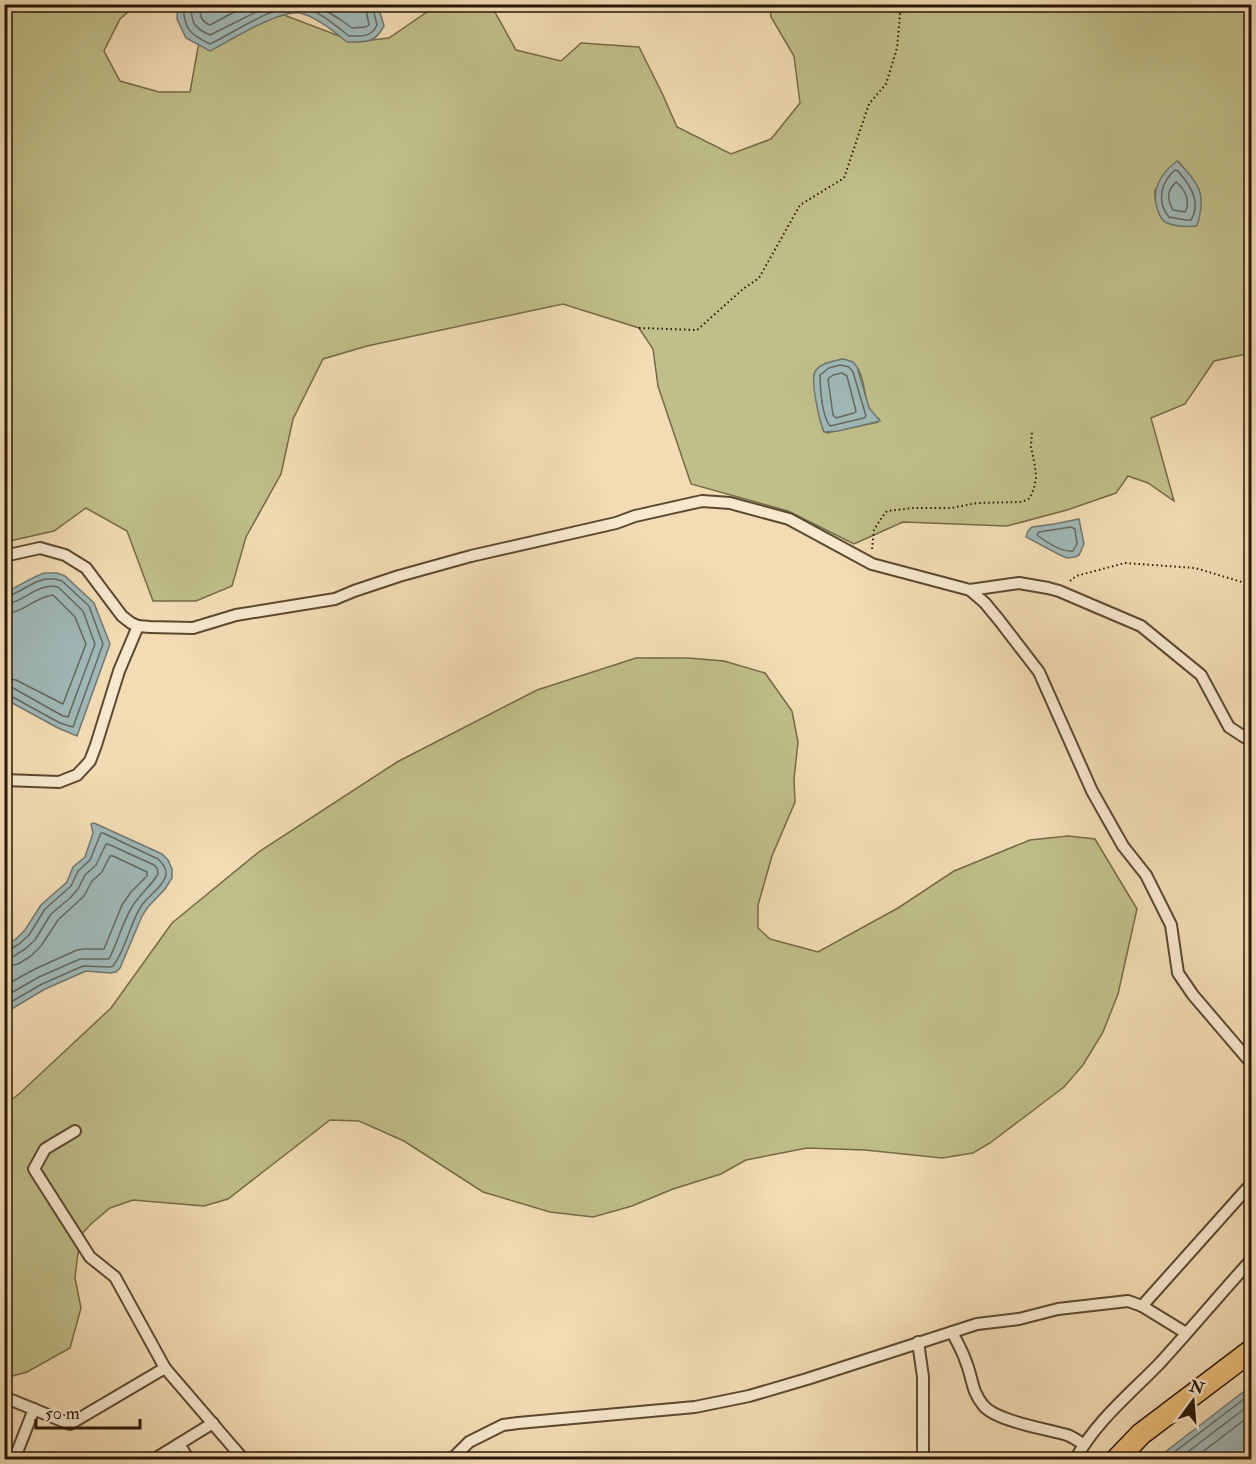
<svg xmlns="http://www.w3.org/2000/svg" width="1256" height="1464" font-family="'IM FELL Double Pica',serif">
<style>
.green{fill:#c0bf89;stroke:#746a47;stroke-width:1.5;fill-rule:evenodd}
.water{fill:#a0b9b8;stroke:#707870;stroke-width:1.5}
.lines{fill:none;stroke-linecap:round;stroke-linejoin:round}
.shore{stroke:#64685e;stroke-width:1.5}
.street-casing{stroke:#5b4831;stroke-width:14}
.highway-casing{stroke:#281605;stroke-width:24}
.path{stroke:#281605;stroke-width:2;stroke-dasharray:1.5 3;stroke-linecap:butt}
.street{stroke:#f7e8ce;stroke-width:10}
.highway{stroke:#eabe7a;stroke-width:21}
</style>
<rect width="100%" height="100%" fill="#f3dcb4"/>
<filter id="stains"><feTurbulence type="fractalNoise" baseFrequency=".00333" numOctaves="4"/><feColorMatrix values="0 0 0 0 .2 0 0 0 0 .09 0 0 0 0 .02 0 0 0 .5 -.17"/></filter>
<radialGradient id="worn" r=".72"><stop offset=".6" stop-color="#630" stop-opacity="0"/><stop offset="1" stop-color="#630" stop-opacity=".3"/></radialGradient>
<!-- green -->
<g class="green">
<path d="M 4,5 L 136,5 L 120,19 L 104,51 L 120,81 L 159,92 L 190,92 L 199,42 L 233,28 L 284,15 L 355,42 L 389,38 L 437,5 L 491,5 L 516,50 L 561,61 L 581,43 L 639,47 L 662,93 L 677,127 L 731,154 L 771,139 L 800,103 L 794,56 L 771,17 L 770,5 L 1251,5 L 1251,353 L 1214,361 L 1185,404 L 1151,418 L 1174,501 L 1148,483 L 1128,476 L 1116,493 L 1067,510 L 1007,526 L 903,522 L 854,544 L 788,511 L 691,484 L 658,386 L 653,349 L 639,328 L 563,304 L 367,346 L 323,359 L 293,419 L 281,474 L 246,537 L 232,586 L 196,601 L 153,601 L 127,531 L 86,508 L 54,531 L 5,542 ZM 1179,162 L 1193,180 L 1199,190 L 1159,213 L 1155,199 L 1155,190 ZM 843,359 C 866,363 862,391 869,408 C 871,412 875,416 879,419 L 878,422 L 827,433 L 823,430 C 818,411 814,393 814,374 L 827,363 Z"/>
<polygon points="636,658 688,658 724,661 765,673 792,711 798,742 794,779 795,802 772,856 758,905 758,928 770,939 818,952 898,908 954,871 1030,840 1068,836 1095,839 1137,909 1118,994 1103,1032 1083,1065 1064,1087 990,1143 973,1153 942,1158 865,1150 807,1148 746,1160 721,1174 673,1189 632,1206 593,1217 550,1212 483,1192 404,1141 359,1121 330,1120 228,1199 204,1206 133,1200 110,1208 91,1224 80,1236 75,1278 81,1308 70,1348 27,1372 5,1378 5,1105 20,1093 111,1008 172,923 260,851 397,762 537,690"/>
</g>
<!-- water -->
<g class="water">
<path d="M 378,5 L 384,26 C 373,45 367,41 347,42 C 335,32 315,16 300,13 C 278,10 231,40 210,51 L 186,38 L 177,19 L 178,5 Z"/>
<path d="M 1177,161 C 1186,170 1200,184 1201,198 C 1202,206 1200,215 1198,223 L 1196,226 C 1187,227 1175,226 1167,223 C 1162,221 1160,216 1158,211 C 1150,191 1161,173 1177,161 Z"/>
<path d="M 843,359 L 853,362 L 857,367 L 869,408 L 880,421 L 838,431 L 824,432 C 820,422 809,379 816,370 C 821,363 834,361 843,359 Z"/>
<polygon points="1079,519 1084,544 1079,555 1075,557 1067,558 1060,555 1026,537 1028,531 1032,527 1054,524"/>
<path d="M 44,573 L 57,573 L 65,576 L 94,603 L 110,644 L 77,736 L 58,728 L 5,699 L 5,592 C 18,587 30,578 44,573 Z"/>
<polygon points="94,823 162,854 168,860 172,869 172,878 165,889 148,907 142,916 120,968 116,972 110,973 86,971 45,989 5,1013 5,946 16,939 25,930 41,905 67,882 73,867 85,857 93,833 91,824"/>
<polygon points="1251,1386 1251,1459 1158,1459 1169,1449"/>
</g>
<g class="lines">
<!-- shore -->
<g class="shore">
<path d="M 183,4 C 184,29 189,34 210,44 C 234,33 275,3 301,7 C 318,10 335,25 349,36 C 361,36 371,38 377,25 L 372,4"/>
<path d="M 191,4 C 191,23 194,28 210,35 L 272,4"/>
<path d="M 200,4 C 200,15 200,21 210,25 L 249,4"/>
<polyline points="315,4 341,20 352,28 366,27 369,25 365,4"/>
<path d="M 1175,170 L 1178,171 C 1190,185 1202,202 1191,220 L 1186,220 L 1169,217 C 1156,202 1161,182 1175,170 Z"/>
<path d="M 1176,182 C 1185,189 1191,202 1185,212 L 1173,210 C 1167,200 1167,190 1176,182 Z"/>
<path d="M 840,365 L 849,367 L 853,372 L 866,416 L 864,418 L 830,426 C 822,416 820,389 820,375 L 829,368 Z"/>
<polygon points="842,373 847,376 856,411 854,413 836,418 833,415 828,379 833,375"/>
<path d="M 1071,527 L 1075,529 L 1077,544 L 1073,551 C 1061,552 1046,542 1037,535 L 1039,532 Z"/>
<polyline points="4,597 10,596 36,582 45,579 55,579 62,581 89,606 103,644 73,727 60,723 9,695 4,694"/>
<path d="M 4,605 C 23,603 38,582 58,587 L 83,611 L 95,644 L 68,717 L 63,716 L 13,688 L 4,687"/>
<path d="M 4,614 C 23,613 35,597 53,595 L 75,617 L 86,644 L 63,704 L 16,680 L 4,678"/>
<path d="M 4,951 L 9,950 L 19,944 L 29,935 L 45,909 L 71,886 L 78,871 L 90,860 L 101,833 L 103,833 L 158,859 C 162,863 167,868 166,875 C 163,887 149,895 142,905 C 129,924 127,948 113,966 L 110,967 L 83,966 L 42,984 L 4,1006"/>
<path d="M 4,958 L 14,956 L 25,949 L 35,940 L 51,914 L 70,898 L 78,889 L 85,875 L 96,865 L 106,844 L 108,844 L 154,865 L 157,868 L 158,874 C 151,886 139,895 132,907 C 122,923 118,942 109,959 L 80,959 L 39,977 L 4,997"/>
<polyline points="4,967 18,964 31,956 41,946 58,920 84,896 92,881 102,872 110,856 113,856 147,872 147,876 131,892 122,905 104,949 84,949 77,950 35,969 4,986"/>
<polyline points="1167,1460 1173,1453 1252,1393"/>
<polyline points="1177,1460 1252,1403"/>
<polyline points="1192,1460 1252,1414"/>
</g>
<defs>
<g id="street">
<polyline points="4,556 40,548 65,555 86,568 122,616 131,623 138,626 150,627 193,628 236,615 335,599 354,591 399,576 471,556 616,523 635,516 702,501 730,503 789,519 872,564 970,590 1019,583 1048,588 1059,591 1141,626 1201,675 1229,727 1252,742"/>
<polyline points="970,590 985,603 999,620 1039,672 1092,791 1123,846 1146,875 1171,925 1178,973 1193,995 1252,1064"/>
<polyline points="4,780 59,782 77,775 90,761 96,745 119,671 138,626"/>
<polyline points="75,1131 45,1149 34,1169 90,1257 115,1277 165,1368"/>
<polyline points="1142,1306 1252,1183"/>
<path d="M 952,1332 C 957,1342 963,1352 966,1362 C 973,1379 971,1390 983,1405 C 995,1421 1047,1429 1067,1435 C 1073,1437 1078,1441 1083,1444"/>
<polyline points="918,1342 923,1377 923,1460"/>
<polyline points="4,1397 70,1424 165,1368 244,1460"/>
<polyline points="179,1444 189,1460"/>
<polyline points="14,1460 34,1409"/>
<polyline points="153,1460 213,1423"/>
<polyline points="451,1460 469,1442 503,1425 518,1423 695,1407 749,1396 807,1379 977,1324 1019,1319 1058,1309 1128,1301 1142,1306 1186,1333"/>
<path d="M 1075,1460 C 1096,1421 1130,1394 1160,1363 C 1191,1329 1221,1293 1252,1259"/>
</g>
<polyline id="highway" points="1116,1460 1141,1434 1252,1350"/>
</defs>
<!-- street casing -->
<use href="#street" class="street-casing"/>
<!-- highway casing -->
<use href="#highway" class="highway-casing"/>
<!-- path -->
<g class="path">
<polyline points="639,328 697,330 743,289 759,278 800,205 844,178 869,104 886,84 897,48 901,4"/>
<polyline points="872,549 874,530 882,517 887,511 913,508 951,508 977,503 1022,502 1030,498 1034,488 1036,478 1035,466 1031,447 1032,431"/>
<polyline points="1070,581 1076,576 1125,563 1195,568 1252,585"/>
</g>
<!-- street -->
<use href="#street" class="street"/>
<!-- highway -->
<use href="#highway" class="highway"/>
</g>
<!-- margin -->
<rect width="1256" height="1464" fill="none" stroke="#f3dcb4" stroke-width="24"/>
<rect x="6" y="6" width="1244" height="1452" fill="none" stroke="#281605" stroke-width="3"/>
<rect x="12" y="12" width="1232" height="1440" fill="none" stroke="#281605" stroke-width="1.5"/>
<!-- north arrow -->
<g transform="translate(1193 1401) rotate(16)" stroke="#f7e8ce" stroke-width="4.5" paint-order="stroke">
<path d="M0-4.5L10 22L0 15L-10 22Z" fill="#281605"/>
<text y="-9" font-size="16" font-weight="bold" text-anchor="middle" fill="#281605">N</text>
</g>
<!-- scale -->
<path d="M36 1419v9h104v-9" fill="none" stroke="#281605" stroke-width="3"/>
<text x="45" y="1419" font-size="18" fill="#281605" stroke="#f7e8ce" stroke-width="4.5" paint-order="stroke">50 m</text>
<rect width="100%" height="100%" filter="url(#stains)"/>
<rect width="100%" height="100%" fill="url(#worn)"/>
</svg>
